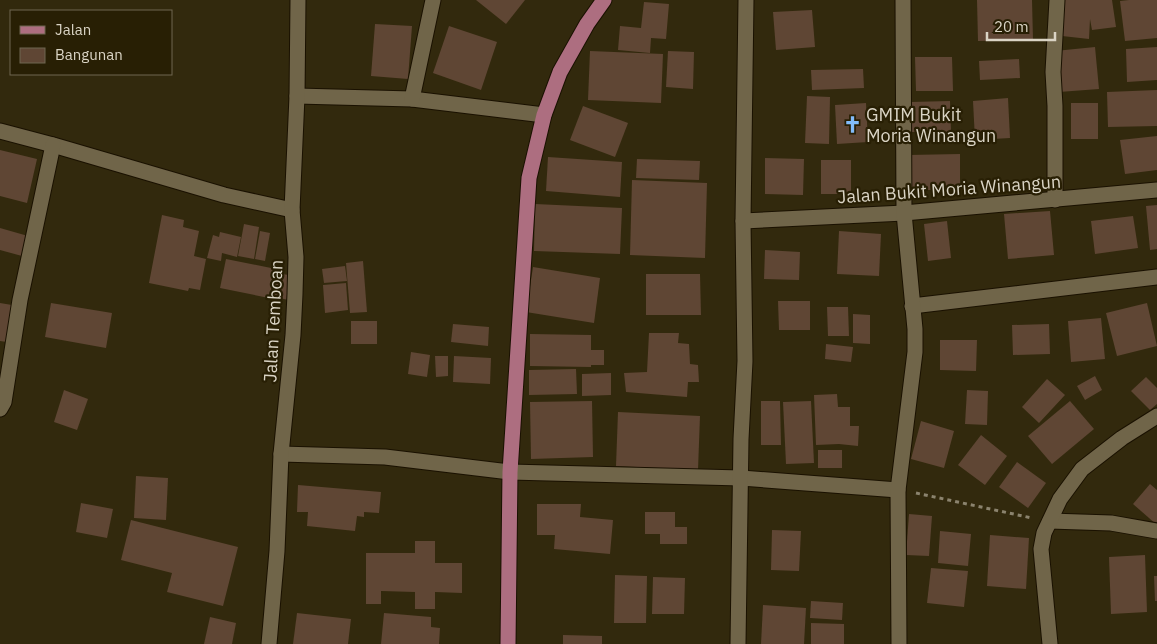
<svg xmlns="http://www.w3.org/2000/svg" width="1157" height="644" font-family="'IBM Plex Sans',sans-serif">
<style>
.building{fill:#5f4634}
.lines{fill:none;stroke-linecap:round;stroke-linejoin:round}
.minor-casing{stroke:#1a1100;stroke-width:17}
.major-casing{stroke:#1a1100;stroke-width:17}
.path{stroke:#8b836e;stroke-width:3;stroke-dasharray:4 4;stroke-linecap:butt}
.minor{stroke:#706549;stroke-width:15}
.major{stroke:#ad6e80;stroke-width:15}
.labels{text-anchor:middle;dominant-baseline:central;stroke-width:4.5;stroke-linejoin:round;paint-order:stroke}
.poi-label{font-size:18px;fill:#dad4c5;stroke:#281f04;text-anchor:start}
.street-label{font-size:18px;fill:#dad4c5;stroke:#281f04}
</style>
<rect width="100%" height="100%" fill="#32290d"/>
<!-- building -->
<g class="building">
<polygon points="476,0 525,0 506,24"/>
<polygon points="977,0 1032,0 1033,40 978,41"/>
<polygon points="1065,0 1112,0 1116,27 1092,30 1090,19 1089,39 1062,36"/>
<polygon points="1129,0 1157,0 1157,38 1125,41 1120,1"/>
<polygon points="644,2 669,4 666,39 651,38 650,53 618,50 620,26 641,28"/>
<polygon points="812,10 815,47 776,50 773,12"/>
<polygon points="375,24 412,26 408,79 371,76"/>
<polygon points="449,26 497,42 481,90 433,73"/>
<polygon points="1095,47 1099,89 1059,92 1055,51"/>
<polygon points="1157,47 1157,80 1127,82 1126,49"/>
<polygon points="590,51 663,54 661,103 588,100"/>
<polygon points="668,51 694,52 693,89 666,87"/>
<polygon points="915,57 952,57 953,91 916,91"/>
<polygon points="1019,59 1020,78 980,80 979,61"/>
<polygon points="863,69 864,88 812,90 811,70"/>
<polygon points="1157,90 1157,126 1108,127 1107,92"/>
<polygon points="807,96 830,97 829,144 805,143"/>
<polygon points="1008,98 1010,138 975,140 973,101"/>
<polygon points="950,101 951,132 911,132 910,102"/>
<polygon points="866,103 868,142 837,144 835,105"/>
<rect x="1071" y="103" width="27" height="36"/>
<polygon points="583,106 628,123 615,157 570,140"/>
<polygon points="1157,136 1157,170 1125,174 1120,140"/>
<polygon points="0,150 37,159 27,203 0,196"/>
<polygon points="960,154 960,190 908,190 908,155"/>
<polygon points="548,157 622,162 620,197 546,191"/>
<polygon points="765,158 804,159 803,195 765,194"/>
<polygon points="637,159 700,161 699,180 636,178"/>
<rect x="821" y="160" width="30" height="34"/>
<polygon points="632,180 707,183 705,258 630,255"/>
<polygon points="535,204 622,208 620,254 534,251"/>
<polygon points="1157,205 1157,249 1150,250 1146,206"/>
<polygon points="1050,211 1054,255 1008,259 1004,214"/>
<polygon points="162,215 184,220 183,227 199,231 194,256 206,259 200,290 189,288 188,291 149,283"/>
<polygon points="1133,216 1138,248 1095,254 1091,221"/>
<polygon points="947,221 951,258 928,261 924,224"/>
<polygon points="244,224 259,227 254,259 238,256"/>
<polygon points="0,228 28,236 22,256 0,250"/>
<polygon points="260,231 270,233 265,261 255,259"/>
<polygon points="839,231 881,234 879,276 837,274"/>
<polygon points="220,232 241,237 237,257 222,253 221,261 207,258 213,235 219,237"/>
<polygon points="765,250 800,252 799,280 764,279"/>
<polygon points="226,259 276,269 269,298 220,288"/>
<polygon points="363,261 367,312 350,313 346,263"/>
<polygon points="345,266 347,281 324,283 322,269"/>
<polygon points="533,267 600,278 594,323 526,312"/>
<polygon points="277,273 294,276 289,300 273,297"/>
<polygon points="646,274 700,274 701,315 646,315"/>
<polygon points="346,283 348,310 325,313 323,285"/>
<polygon points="778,301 810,301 810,330 779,330"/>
<polygon points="0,303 12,305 7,342 0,341"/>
<polygon points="51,303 112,313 106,348 45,337"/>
<polygon points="1147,303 1157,346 1117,356 1106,313"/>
<polygon points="827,307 848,307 849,336 828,336"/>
<polygon points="853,314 870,315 870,344 853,343"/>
<polygon points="1101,318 1105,359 1071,362 1068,321"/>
<rect x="351" y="321" width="26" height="23"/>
<polygon points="453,324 489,327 488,346 451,342"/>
<polygon points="1049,324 1050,354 1013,355 1012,325"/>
<polygon points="649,333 679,333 678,343 689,344 690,364 698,365 699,382 688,382 687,397 626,392 624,373 647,372"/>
<polygon points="530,334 591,335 591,350 604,350 604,365 591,365 591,367 530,366"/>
<polygon points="940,340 977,340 976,371 940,370"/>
<polygon points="826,344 853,347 851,362 825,359"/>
<polygon points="411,352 430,355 427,377 408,374"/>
<polygon points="435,356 448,356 448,376 436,377"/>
<polygon points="454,356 491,358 490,384 453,382"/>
<polygon points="576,369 577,394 529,395 529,370"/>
<polygon points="611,373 611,395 582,396 582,374"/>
<polygon points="1095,376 1102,390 1085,400 1077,386"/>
<polygon points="1146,377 1157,388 1157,404 1150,410 1131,391"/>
<polygon points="1047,379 1065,395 1039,423 1022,407"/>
<polygon points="64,390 88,399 77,430 54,422"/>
<polygon points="967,390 988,391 987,425 965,424"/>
<polygon points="837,394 838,407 850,407 850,426 859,426 858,446 839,444 816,445 814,395"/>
<polygon points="592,401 593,457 531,459 530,402"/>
<polygon points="761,401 780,401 781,445 761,445"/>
<polygon points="811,401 814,463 786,464 783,402"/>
<polygon points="1070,401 1094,429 1052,464 1028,436"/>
<polygon points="618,412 700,416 698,470 616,466"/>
<polygon points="921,421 954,431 944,468 911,459"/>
<polygon points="981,435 1007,456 985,485 958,465"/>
<rect x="818" y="450" width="24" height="18"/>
<polygon points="1017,462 1046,483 1028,508 999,487"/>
<polygon points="136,476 168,478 166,520 134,518"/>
<polygon points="1150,484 1157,490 1157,525 1133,504"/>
<polygon points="298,485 381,492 379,513 364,512 364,517 357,516 355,531 307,526 308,512 297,512"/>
<polygon points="81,503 113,509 107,538 76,532"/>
<polygon points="537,504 581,504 580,517 613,520 610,554 554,549 555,535 537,535"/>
<polygon points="645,512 675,512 675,527 687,527 687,544 660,544 660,534 645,534"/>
<polygon points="909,514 932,516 929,556 906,555"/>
<polygon points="131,520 238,547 223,606 167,592 172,573 121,560"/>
<polygon points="772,530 801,531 799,571 771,570"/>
<polygon points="940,531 971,534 968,566 938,563"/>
<polygon points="990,535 1029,538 1026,589 987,586"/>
<polygon points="415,541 435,541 435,563 462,563 462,593 435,592 435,609 415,609 415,592 381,591 381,604 366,604 366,553 415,553"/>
<polygon points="1145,555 1147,612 1111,614 1109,557"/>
<polygon points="931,568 968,571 964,607 927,603"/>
<polygon points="615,575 647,576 646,623 614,623"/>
<polygon points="1154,576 1157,576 1157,601 1155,601"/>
<polygon points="653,577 685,578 684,614 652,614"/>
<polygon points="811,601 843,603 842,620 810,618"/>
<polygon points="763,605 806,608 804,644 761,644"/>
<polygon points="297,613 351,619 348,644 293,644"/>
<polygon points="384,613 431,617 431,627 440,628 439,644 381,644"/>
<polygon points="210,617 236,623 232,644 204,644"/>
<polygon points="811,623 844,624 844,644 811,644"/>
<polygon points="563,635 602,636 602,644 563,644"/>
</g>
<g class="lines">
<defs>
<g id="minor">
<polyline points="297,96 412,99 544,115"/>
<polyline points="412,99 433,0"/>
<polyline points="0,131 53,145 224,195 292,210"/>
<polyline points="1055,200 1055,106 1053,72 1057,0"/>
<polyline points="743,221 904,213 1157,190"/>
<polyline points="912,306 1157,277"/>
<polyline points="0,409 4,402 20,300 53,145"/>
<polyline points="281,454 385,457 510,472 741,478 898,490"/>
<polyline points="1050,521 1111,523 1157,531"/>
<polyline points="269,644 277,551 281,454 293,335 295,294 296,257 292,210 297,96 298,0"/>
<polyline points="738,644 741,439 745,361 743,221 746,0"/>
<polyline points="899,644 898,490 915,352 915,329 904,213 903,0"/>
<polyline points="1050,644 1041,549 1044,533 1060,499 1082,469 1122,438 1157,416"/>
</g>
<polyline id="major" points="508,644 510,472 529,178 544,115 560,72 587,24 604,0"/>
</defs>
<!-- minor casing -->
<use href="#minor" class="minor-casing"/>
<!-- major casing -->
<use href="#major" class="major-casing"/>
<!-- path -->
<polyline class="path" points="916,493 1032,518"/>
<!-- minor -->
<use href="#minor" class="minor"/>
<!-- major -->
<use href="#major" class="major"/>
</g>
<!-- icons -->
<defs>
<symbol id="church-bare" viewBox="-9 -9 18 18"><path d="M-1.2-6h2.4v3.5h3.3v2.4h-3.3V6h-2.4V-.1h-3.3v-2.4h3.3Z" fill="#82bcfa" stroke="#281f04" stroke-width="2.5" paint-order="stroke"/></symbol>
</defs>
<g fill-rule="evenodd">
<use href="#church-bare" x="840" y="112" width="25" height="25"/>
</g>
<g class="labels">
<!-- poi labels -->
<g class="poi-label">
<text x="866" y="114">GMIM Bukit<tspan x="866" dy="21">Moria Winangun</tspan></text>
</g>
<!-- street labels -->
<g class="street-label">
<text transform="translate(949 189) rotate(-4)">Jalan Bukit Moria Winangun</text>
<text transform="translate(273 321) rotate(-87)">Jalan Temboan</text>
</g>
</g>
<!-- legend -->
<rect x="10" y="10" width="162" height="65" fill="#281f04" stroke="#6f6751"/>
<rect x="20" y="26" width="25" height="8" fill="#ad6e80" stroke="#6f6751"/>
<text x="55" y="35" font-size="15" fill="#dad4c5">Jalan</text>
<rect x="20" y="48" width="25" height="15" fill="#5f4634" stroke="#6f6751"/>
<text x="55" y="60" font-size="15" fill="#dad4c5">Bangunan</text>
<!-- scale -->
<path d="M987 32v8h68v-8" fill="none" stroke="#dad4c5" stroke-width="2.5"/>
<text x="994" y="32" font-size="15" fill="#dad4c5" stroke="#281f04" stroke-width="4" paint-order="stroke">20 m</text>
</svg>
